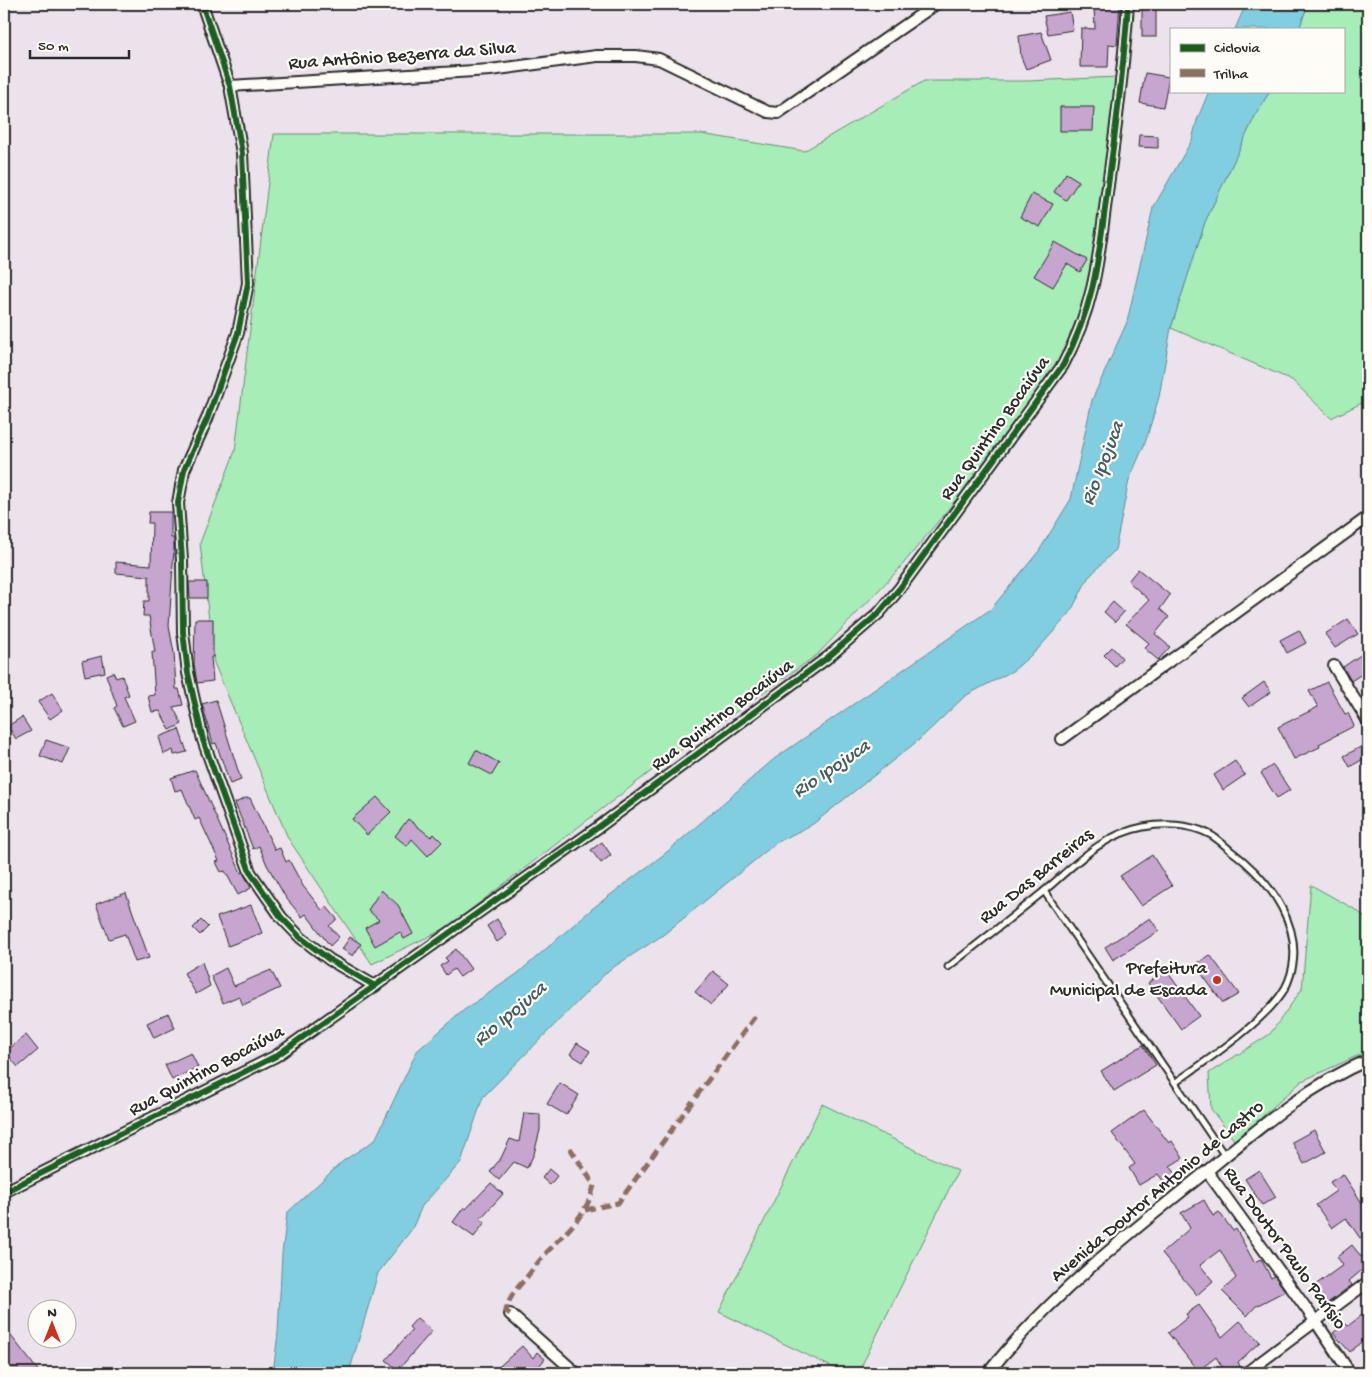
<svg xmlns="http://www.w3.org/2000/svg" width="1372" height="1377" font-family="'Gochi Hand',sans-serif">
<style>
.green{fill:#a7edb8;stroke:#698c72}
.water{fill:#81cee1;stroke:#5f8d98}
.building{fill:#c6a5cf;stroke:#2b2b2b}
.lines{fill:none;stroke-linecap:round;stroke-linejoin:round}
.service-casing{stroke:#2b2b2b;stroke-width:9}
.minor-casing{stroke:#2b2b2b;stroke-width:14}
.service{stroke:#fdfcf7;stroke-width:5}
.minor{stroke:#fdfcf7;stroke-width:10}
.quiet{stroke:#8d6e63;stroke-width:5;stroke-dasharray:10 5;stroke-linecap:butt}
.cycleway-casing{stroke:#fdfcf7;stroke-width:9}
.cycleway{stroke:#1b5e20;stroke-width:6}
.poi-dot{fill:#c8321e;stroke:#fdfcf7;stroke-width:2}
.labels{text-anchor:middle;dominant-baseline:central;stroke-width:4.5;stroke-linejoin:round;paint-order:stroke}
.street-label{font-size:19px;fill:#2b2b2b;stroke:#fdfcf7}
.poi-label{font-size:19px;fill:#2b2b2b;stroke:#fdfcf7;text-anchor:end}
.water-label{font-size:20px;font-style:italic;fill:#455c62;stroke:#fdfcf7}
</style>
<rect width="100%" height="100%" fill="#ece2eb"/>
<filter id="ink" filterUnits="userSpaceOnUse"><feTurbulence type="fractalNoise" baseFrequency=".02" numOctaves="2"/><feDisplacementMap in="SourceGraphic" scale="10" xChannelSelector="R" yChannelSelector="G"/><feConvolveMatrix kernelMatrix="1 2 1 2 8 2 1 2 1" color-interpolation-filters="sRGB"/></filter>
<g filter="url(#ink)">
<!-- green -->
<g class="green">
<polygon points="1308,4 1368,4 1368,400 1331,418 1292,380 1171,328 1205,222 1256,114 1270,91 1343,91 1343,29 1299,29"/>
<polygon points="1118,77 1091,289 1061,372 899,569 817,655 654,769 448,927 372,964 288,838 214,663 200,543 235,451 274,134 701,134 804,151 924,81 1028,81"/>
<polygon points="1311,885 1356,910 1368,920 1368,1051 1302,1081 1264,1115 1237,1144 1211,1109 1209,1073 1270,1034 1302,989"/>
<polygon points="822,1104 958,1171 858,1373 844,1373 719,1312"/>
</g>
<!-- water -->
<g class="water">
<polygon points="1246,4 1308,4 1299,29 1235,29"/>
<polygon points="1209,91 1270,91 1256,114 1205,222 1171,328 1159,397 1145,443 1129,480 1115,550 1088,578 1070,613 1037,650 1014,670 965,696 920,739 813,824 776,843 663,935 609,970 483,1097 461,1162 422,1206 412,1229 378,1273 349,1373 273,1373 278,1333 282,1254 287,1213 343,1161 375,1140 417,1051 464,1010 517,974 593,908 667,852 774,759 991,609 1039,551 1071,499 1092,400 1127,322 1153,208 1192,140 1197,120"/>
</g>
<!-- building -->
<g class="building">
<polygon points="1094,4 1120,4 1117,45 1109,44 1108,67 1080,67 1081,28 1095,29"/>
<rect x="1142" y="4" width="14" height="33"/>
<polygon points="1070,12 1073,30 1048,34 1044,16"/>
<polygon points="1041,32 1051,60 1026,69 1021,57 1019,36"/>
<polygon points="1145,73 1169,77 1163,107 1140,103"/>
<polygon points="1060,107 1094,107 1093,131 1060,131"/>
<polygon points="1139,135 1158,136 1158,148 1138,147"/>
<polygon points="1066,173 1079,181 1066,200 1054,192"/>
<polygon points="1032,194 1053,204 1040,227 1020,217"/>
<polygon points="1055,242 1087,260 1080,272 1067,264 1053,287 1034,276"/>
<polygon points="149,512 171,512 171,538 174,538 174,549 169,626 174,653 176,689 179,689 183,705 173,707 182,724 170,730 160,711 152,712 148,696 155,695 152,652 155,652 149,616 143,616 144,601 149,601 149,576 116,573 116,562 151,565 152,523 148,523"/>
<polygon points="1138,569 1170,595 1160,609 1169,617 1155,634 1170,647 1158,660 1144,648 1149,643 1126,624 1149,600 1128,581"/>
<polygon points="189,582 207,582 207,598 190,598"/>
<polygon points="1113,602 1124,612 1115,622 1104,612"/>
<polygon points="195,619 213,619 213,657 211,657 213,681 197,683 194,664"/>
<polygon points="1348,619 1358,634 1335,648 1325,634"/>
<polygon points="1299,630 1306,643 1287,653 1280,640"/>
<polygon points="1112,647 1122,658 1115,666 1104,655"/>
<polygon points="1368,650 1368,670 1351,681 1343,667"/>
<polygon points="102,656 105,672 85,676 82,661"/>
<polygon points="113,672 116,678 122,676 129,695 124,697 135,721 123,726 114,708 117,706 106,675"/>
<polygon points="1264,682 1271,692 1249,707 1242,698"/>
<polygon points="1327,682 1345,714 1348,713 1354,726 1319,744 1320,747 1294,759 1278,727 1318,707 1309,691"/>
<polygon points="52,693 63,710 50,719 38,702"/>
<polygon points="216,700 241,780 230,784 216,743 213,744 202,704"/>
<polygon points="22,717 31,731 16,739 8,726"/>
<polygon points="179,729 187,752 174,755 173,750 164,754 159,737"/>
<polygon points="46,740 70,748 63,764 40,756"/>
<polygon points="1364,745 1368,756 1350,767 1344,756"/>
<polygon points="476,750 499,763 492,775 469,763"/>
<polygon points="1235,761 1245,775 1223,790 1214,775"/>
<polygon points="1273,765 1290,790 1277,798 1261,773"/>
<polygon points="195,770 241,873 243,872 251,888 238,895 225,871 221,872 216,862 219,861 199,818 195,820 182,789 175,791 171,778"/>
<polygon points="377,797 391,812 367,835 352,819"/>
<polygon points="246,798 250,798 275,850 280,848 286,862 289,860 303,886 322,910 326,906 337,919 329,926 339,937 330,946 306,914 302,917 286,898 267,865 259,846 253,849 235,803"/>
<polygon points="408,819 431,837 434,834 442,842 428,856 412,839 407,846 395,836"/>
<polygon points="602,842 611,855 601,863 591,850"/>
<polygon points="1152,855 1172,886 1141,906 1120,876"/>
<polygon points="381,890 398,905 413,934 404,939 400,932 375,946 365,928 379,920 368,910"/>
<polygon points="126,893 149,958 135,962 125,934 109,939 96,904"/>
<polygon points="251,905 262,933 228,946 217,917"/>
<polygon points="1150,918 1159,931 1113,960 1105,947"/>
<polygon points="497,919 507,935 497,942 487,926"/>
<polygon points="201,920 208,927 200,935 193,928"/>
<polygon points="350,937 361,944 353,956 342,949"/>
<polygon points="456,949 471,969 460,977 454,969 446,975 440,966 448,961 445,958"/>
<polygon points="1210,955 1239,994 1223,1003 1195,965"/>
<polygon points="202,962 210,986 196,994 184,973"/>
<polygon points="226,968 234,986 271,970 280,988 243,1005 239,996 223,1003 211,976"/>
<polygon points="1166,970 1199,1016 1181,1029 1148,983"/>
<polygon points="713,971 729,984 711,1005 695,992"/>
<polygon points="168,1013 175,1028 154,1038 147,1023"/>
<polygon points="26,1035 38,1050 18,1067 5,1052"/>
<polygon points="577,1043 590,1051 583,1062 570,1054"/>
<polygon points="1143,1045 1156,1065 1114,1091 1101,1071"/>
<polygon points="191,1053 198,1067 172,1080 165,1065"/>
<polygon points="560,1083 579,1095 566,1115 547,1104"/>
<polygon points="1144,1110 1169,1143 1172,1141 1183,1158 1170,1166 1182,1182 1170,1190 1158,1174 1139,1185 1129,1168 1135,1164 1112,1133"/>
<polygon points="524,1113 540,1114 540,1130 534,1154 527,1168 514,1162 499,1180 490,1172 501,1158 510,1139 519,1142"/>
<polygon points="1314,1130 1326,1152 1304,1164 1292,1142"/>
<polygon points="549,1169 557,1176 550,1185 542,1178"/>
<polygon points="1259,1170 1276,1197 1262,1205 1245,1179"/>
<polygon points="1343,1174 1368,1212 1368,1233 1360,1238 1346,1218 1332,1228 1316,1205 1336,1191 1330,1182"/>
<polygon points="491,1183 503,1194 480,1219 485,1222 474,1237 453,1222 464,1207 466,1209"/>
<polygon points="1204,1200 1213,1216 1219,1212 1233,1231 1236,1229 1254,1262 1261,1259 1271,1278 1275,1276 1285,1291 1256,1306 1247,1316 1222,1291 1236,1278 1220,1250 1200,1265 1213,1281 1197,1295 1162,1253 1190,1228 1181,1213"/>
<polygon points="1352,1245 1368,1265 1349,1281 1352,1285 1325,1305 1311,1288 1343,1265 1337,1257"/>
<polygon points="1199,1305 1222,1337 1240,1321 1260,1342 1238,1362 1240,1366 1229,1373 1226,1373 1216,1357 1198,1371 1168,1333 1188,1317 1186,1314"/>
<polygon points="1368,1310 1368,1337 1350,1352 1333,1333 1345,1323 1348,1326"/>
<polygon points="417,1318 432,1331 398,1370 386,1360 412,1330 409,1327"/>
<polygon points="4,1327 40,1373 4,1373"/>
<polygon points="522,1346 533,1358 537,1352 545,1359 538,1367 535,1365 529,1373 492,1373"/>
</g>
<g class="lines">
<defs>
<g id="service">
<polyline points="1044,891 1225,1156"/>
<path d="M 948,967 C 980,942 1012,917 1043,892 C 1074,866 1100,835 1143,827 C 1164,823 1190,824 1209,834 C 1217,838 1224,845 1230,850 C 1269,879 1309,930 1288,982 C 1275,1015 1206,1061 1176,1082"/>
</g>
<g id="minor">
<polyline points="202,4 230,86 242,153 248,283 238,333 207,419 184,470 178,503 182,560 183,632 188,673 203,740 250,872 281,917 301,938 330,960 375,986"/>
<polyline points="230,86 490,70 597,56 636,56 659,59 768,112 778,113 936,4"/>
<polyline points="1334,666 1368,721"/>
<polyline points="1062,739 1368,517"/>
<polyline points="1207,1171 1316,1322 1350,1373"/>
<path d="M 4,1192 L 276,1056 L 600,826 L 827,658 L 879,613 L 900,588 L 1063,365 C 1098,299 1099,249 1109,178 C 1117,120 1124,62 1128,4"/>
<polyline points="510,1314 576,1373"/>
<path d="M 988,1373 C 1050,1296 1129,1233 1207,1171 C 1258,1129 1307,1086 1368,1060"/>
<polyline points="1246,1373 1368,1282"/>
</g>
</defs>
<!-- service casing -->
<use href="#service" class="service-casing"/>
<!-- minor casing -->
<use href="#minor" class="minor-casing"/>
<!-- service -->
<use href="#service" class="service"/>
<!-- minor -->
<use href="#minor" class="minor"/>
<!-- quiet -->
<g class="quiet">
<polyline points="585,1210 618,1203 756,1015"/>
<path d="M 510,1314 L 506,1311 C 508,1298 517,1288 526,1278 C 534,1268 542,1257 551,1248 C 570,1228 588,1213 594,1185 L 570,1148"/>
</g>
<defs>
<g id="cycleway">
<polyline points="202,4 230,86 242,153 248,283 238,333 207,419 184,470 178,503 182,560 183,632 188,673 203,740 250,872 281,917 301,938 330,960 375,986"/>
<path d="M 4,1192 L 276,1056 L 600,826 L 827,658 L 879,613 L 900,588 L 1063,365 C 1098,299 1099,249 1109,178 C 1117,120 1124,62 1128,4"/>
</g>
</defs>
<!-- cycleway casing -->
<use href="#cycleway" class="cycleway-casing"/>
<!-- cycleway -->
<use href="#cycleway" class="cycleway"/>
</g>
</g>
<!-- markers -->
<circle class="poi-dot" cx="1217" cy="980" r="5"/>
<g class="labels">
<!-- street labels -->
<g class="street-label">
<text transform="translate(402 57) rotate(-4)">Rua Antônio Bezerra da Silva</text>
<text transform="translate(996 429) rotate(-54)">Rua Quintino Bocaiúva</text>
<text transform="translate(723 716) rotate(-37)">Rua Quintino Bocaiúva</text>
<text transform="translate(1037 877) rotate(-39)">Rua Das Barreiras</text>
<text transform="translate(207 1072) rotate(-28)">Rua Quintino Bocaiúva</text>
<text transform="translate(1158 1192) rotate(-40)">Avenida Doutor Antonio de Castro</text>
<text transform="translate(1284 1249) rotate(54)">Rua Doutor Paulo Parísio</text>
</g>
<!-- poi labels -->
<g class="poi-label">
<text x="1207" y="969">Prefeitura<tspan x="1207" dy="22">Municipal de Escada</tspan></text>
</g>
<!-- water labels -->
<g class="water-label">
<text transform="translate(1104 464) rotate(-69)">Rio Ipojuca</text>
<text transform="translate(832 770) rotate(-34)">Rio Ipojuca</text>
<text transform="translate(511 1015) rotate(-40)">Rio Ipojuca</text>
</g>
</g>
<!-- margin -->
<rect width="1372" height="1377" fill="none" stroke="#fdfcf7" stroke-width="20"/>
<rect x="10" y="10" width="1352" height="1357" fill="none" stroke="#2b2b2b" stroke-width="2" filter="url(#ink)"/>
<!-- legend -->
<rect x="1170" y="28" width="175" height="65" fill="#fdfcf7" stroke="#a9a8a5"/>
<rect x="1180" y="44" width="25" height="8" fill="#1b5e20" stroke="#a9a8a5"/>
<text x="1214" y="52" font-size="15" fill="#2b2b2b">Ciclovia</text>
<rect x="1180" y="69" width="25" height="8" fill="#8d6e63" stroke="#a9a8a5"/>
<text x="1214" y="78" font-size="15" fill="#2b2b2b">Trilha</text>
<!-- north arrow -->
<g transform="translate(52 1324)"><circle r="24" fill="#fdfcf7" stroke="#a9a8a5"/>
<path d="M0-4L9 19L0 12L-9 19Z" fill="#c8321e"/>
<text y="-8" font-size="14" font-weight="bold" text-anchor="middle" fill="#2b2b2b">N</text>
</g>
<!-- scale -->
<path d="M30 50v8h99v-8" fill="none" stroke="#2b2b2b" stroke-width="2.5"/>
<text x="38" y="50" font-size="15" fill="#2b2b2b" stroke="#fdfcf7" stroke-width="4" paint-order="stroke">50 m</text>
</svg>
